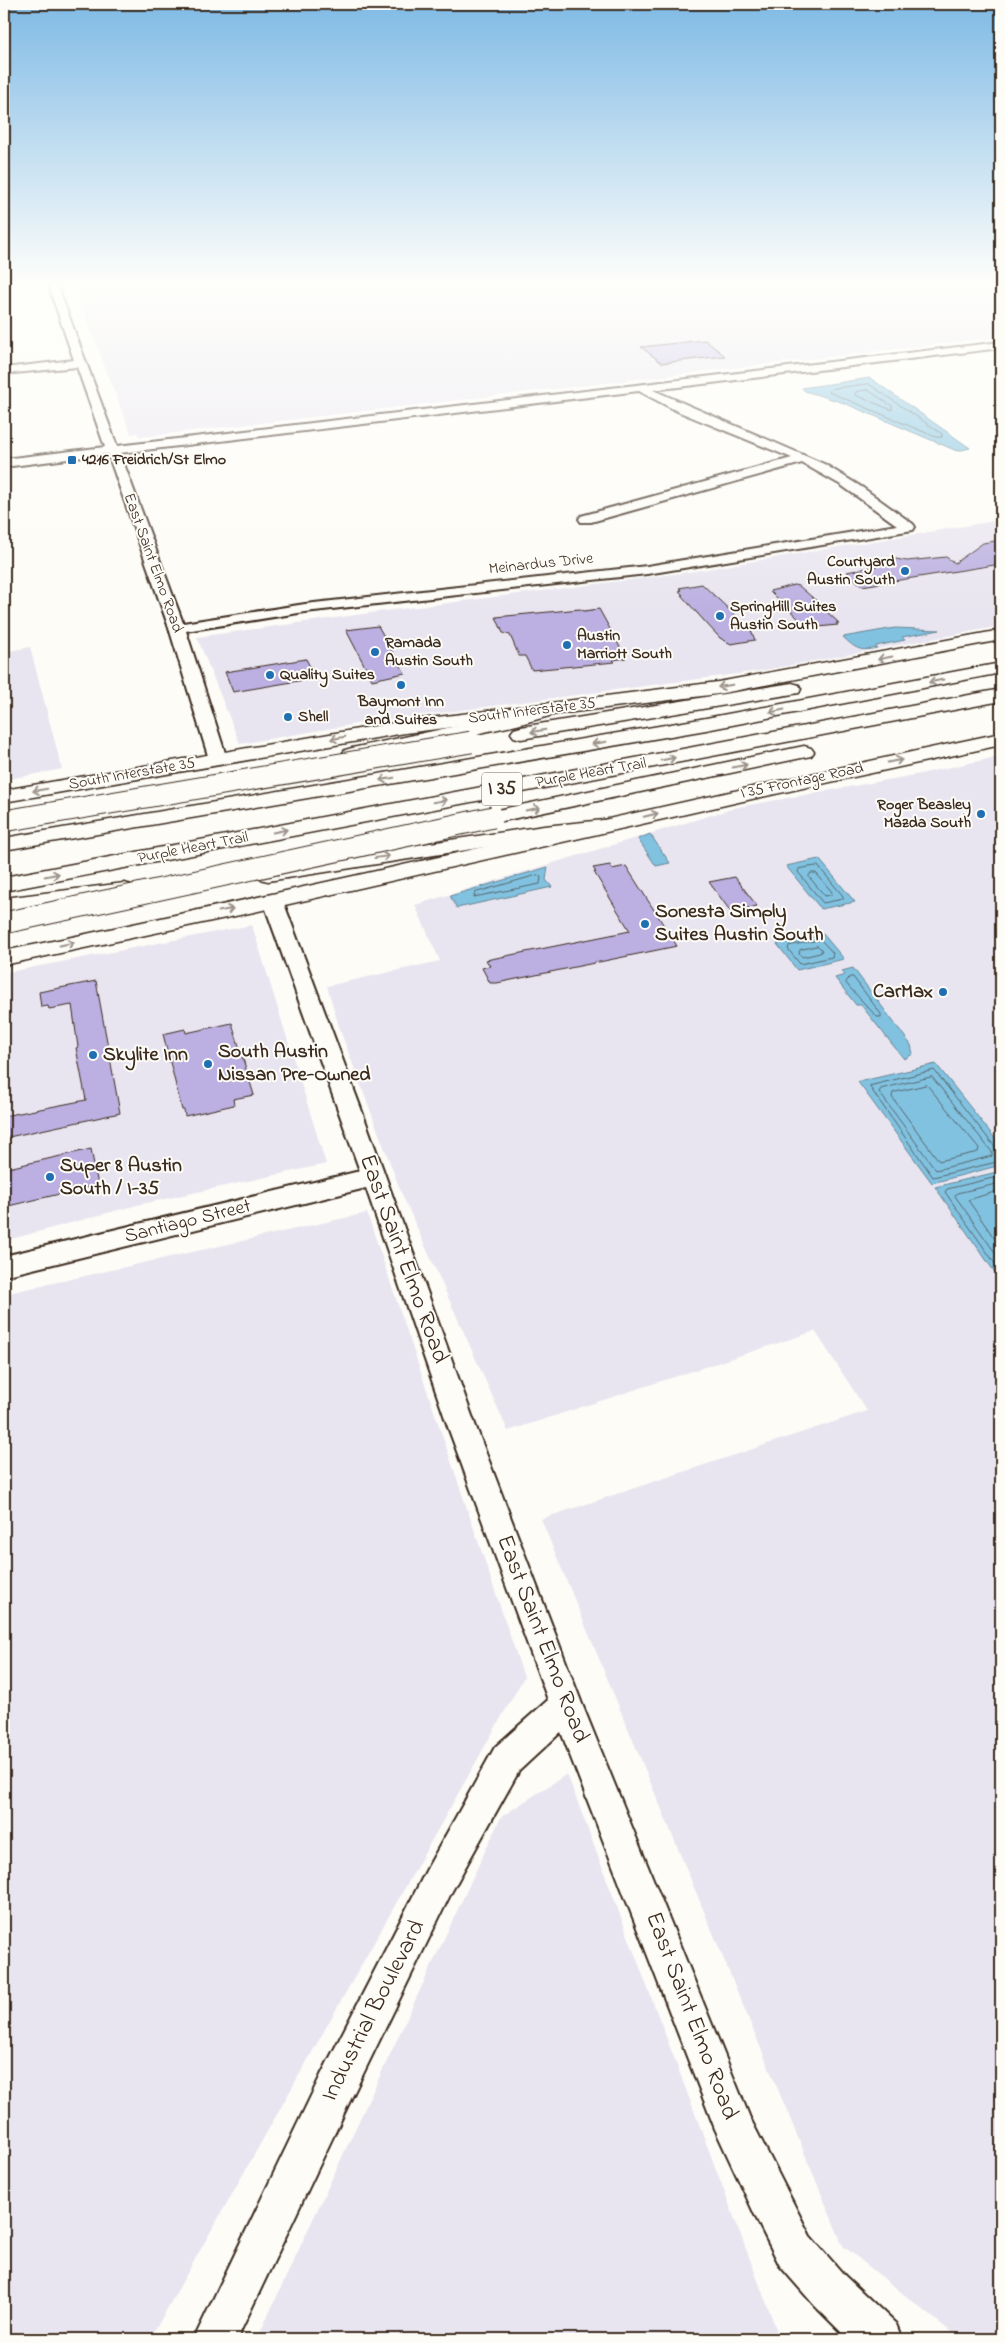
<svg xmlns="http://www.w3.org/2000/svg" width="1005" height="2343" font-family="'Indie Flower',sans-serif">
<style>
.built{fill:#e9e5f0}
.water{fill:#81c2e1;stroke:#658593}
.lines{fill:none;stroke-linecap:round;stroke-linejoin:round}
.shore{stroke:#57676c;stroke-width:1}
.building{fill:#bbb0e1;stroke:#3b2a1e}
.minor-casing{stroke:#3b2a1e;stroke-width:4}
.major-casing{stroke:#3b2a1e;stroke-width:3}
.highway-casing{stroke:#3b2a1e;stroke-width:3}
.minor{fill:#fdfcf7;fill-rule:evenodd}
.major{fill:#fdfcf7;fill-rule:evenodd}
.highway{fill:#fdfcf7;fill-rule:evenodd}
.highway-bridge-casing{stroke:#3b2a1e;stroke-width:23;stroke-linecap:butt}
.highway-bridge{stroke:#fdfcf7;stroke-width:21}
.oneway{stroke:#9c938a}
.poi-dot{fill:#1f6fb2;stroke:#fdfcf7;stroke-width:2}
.labels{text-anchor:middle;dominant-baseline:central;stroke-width:4;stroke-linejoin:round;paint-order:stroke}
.far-poi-label{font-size:16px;font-weight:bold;fill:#3b2a1e;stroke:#fdfcf7;text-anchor:start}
.far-street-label{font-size:16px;fill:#3b2a1e;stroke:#fdfcf7}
.shield{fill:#fdfcf7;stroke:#75695f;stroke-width:1}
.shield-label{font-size:19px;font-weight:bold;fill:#3b2a1e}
.poi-label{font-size:20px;font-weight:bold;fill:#3b2a1e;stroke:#fdfcf7;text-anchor:start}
.street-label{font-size:20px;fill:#3b2a1e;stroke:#fdfcf7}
.near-street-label{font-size:24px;fill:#3b2a1e;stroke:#fdfcf7}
</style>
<rect width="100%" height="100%" fill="#fdfcf7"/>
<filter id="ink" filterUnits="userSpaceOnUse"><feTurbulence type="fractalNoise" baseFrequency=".02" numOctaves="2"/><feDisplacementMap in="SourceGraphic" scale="10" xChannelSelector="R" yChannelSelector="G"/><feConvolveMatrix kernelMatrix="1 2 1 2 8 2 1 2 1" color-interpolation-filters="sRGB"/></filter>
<g filter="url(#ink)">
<!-- built -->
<g class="built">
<polygon points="73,284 1001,284 1001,337 140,437 137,433 131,434"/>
<polygon points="1001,520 1001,626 760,671 362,723 240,744 197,637 385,611 682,573"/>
<polygon points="30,647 62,769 4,780 4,652"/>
<polygon points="1001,756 1001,2339 960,2339 843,2246 541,1519 867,1411 815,1331 508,1431 401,1192 340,1030 327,986 440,961 415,905 738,807 920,774"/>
<polygon points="252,925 326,1164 137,1205 4,1241 4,973"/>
<polygon points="367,1213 524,1677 150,2339 4,2339 4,1294"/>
<polygon points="567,1774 780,2339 257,2339 501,1817"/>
</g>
<!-- water -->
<g class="water">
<polygon points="870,378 970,448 957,451 844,403 805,391 802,388"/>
<path d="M 895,628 L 940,630 L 902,637 L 905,640 L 876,646 L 877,648 C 860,652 856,649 843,637 Z"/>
<polygon points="650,834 670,863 656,866 638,839"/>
<polygon points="819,859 855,902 821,909 786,866"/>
<polygon points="548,867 546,880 552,887 457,908 450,896"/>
<polygon points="823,934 844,959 797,970 777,944"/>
<polygon points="853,968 911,1045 913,1054 904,1059 861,1005 856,1005 835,978 845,975 842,971"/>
<polygon points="936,1064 1001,1146 1001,1165 932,1183 858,1082"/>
<polygon points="1001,1171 1001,1281 935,1187"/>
</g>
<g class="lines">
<!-- shore -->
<g class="shore">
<polygon points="869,384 942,434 942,437 936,437 829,392 831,389"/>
<polygon points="868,390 892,406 892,410 855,395 856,392"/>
<polygon points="818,866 843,896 843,899 823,903 798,872 799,869"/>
<polygon points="811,873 816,873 832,892 831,895 825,896 809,877"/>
<polygon points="538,875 541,877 540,884 474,897 475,893"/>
<polygon points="821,940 833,953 832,957 800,964 788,949 789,946"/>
<polygon points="818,946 822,950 820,953 803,957 799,954 800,950"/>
<polygon points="850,977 853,977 881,1014 881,1017 877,1017 850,988 846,983"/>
<polygon points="932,1077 992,1152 992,1156 936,1170 879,1092 881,1089"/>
<polygon points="927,1085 979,1148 978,1152 939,1161 892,1097 893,1093"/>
<polyline points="1001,1149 995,1147 934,1070 869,1086 933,1177 1001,1161"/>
<polyline points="1001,1176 947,1189 945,1192 1001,1272"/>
<polyline points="1001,1183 957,1193 955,1196 1001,1261"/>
<polyline points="1001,1190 968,1200 1001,1248"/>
</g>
</g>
<!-- building -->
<g class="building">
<polygon points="705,340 725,356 662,363 641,347"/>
<polygon points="1001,540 1001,564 862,586 847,572 881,565 875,560 896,559 907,561 946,557 955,563 983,543"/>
<polygon points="702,584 751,630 755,640 731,644 720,638 706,623 681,595 683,595 679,591 682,590 679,588"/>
<polygon points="794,585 799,586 827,610 825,610 839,623 836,623 838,625 808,628 770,591"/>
<polygon points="580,609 584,611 599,609 626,658 613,660 615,662 532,670 525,656 519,656 510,635 503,633 496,617"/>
<polygon points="378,626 405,673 372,680 346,630"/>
<polygon points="306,659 316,678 233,692 225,672"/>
<polygon points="610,865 612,869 626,866 677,946 497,983 490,983 482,968 490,966 486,960 630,931 594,872 596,872 593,868"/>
<polygon points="735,877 757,906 731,912 709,882"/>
<polygon points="96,981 120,1113 4,1138 4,1116 86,1100 76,1048 78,1047 72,1005 49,1009 48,1006 41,1007 39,992"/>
<polygon points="232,1023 254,1095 233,1099 234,1105 185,1116 184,1110 182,1110 163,1034 185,1029 186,1033"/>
<polygon points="91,1149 98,1185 4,1207 4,1169"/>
</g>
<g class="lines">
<defs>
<g id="minor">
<path d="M 48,284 L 57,284 L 117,446 L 1001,342 L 1001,348 L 653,390 L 824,464 L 863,488 L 913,524 L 915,527 L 913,530 L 647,574 L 305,612 L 186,631 L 227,759 L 224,763 L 212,763 L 209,759 L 169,628 L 108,454 L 4,467 L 4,459 L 105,447 L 77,367 L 4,374 L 4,368 L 74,360 ZM 639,391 L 677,411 L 792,458 L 581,516 L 579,519 L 581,522 L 591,522 L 802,463 L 841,485 L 897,525 L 647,566 L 305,604 L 183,623 L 120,453 Z"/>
<polygon points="273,895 280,897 283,901 360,1106 476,1427 582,1704 750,2118 810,2236 845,2276 896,2324 902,2339 848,2339 815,2306 780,2266 760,2226 715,2129 561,1732 519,1771 452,1891 349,2103 237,2339 194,2339 321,2075 428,1867 495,1747 548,1700 448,1427 366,1188 4,1276 4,1256 360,1171 263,901 266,897"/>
</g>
<g id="major">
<polygon points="1001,630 1001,640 718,694 405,733 4,802 4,790 405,721 718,682"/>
<path d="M 1001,733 L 1001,745 L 752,799 L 254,912 L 4,965 L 4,951 C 337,883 668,803 1001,733 Z"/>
</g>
<g id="highway">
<polygon points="1001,663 1001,673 706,730 4,850 4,838 706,718"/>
<polygon points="792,683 799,685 801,689 799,693 521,739 514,737 511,733 514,729 521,727"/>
<polygon points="1001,689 1001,701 4,891 4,877"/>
<polygon points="553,703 560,705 562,709 560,713 517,725 352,760 345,758 342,754 345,750 352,748 514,714"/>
<polygon points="804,746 811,748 814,752 811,756 493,823 486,821 483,817 486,813 493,811"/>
<polygon points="604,820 611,822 615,826 611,830 544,838 268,881 260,879 257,874 260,869 268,867 544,826"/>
<polygon points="124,883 132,885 135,890 132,895 4,912 4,898"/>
</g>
</defs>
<!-- minor casing -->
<use href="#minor" class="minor-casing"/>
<!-- major casing -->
<use href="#major" class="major-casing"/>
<!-- highway casing -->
<use href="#highway" class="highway-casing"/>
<!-- minor -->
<use href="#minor" class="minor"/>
<!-- major -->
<use href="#major" class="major"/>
<!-- highway -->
<use href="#highway" class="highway"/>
<defs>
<g id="highway-bridge">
<polyline points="4,821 471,742"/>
<polyline points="4,923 493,817"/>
</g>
</defs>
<!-- highway-bridge casing -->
<use href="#highway-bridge" class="highway-bridge-casing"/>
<!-- highway-bridge -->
<use href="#highway-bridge" class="highway-bridge"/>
</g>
<!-- one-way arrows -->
<defs><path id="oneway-shaft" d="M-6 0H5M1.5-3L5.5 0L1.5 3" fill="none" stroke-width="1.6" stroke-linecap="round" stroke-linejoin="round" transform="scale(1.25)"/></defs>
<g class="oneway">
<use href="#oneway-shaft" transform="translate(885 658) rotate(169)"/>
<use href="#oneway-shaft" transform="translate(936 681) rotate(169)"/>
<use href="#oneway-shaft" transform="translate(725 686) rotate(170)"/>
<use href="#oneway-shaft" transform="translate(777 711) rotate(169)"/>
<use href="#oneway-shaft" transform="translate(538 731) rotate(171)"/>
<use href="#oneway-shaft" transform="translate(338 738) rotate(170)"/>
<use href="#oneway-shaft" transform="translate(599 743) rotate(170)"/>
<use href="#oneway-shaft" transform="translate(668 759) rotate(-11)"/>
<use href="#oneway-shaft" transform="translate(895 761) rotate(-12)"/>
<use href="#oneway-shaft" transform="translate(740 766) rotate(-12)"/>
<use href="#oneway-shaft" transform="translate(387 779) rotate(170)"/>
<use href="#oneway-shaft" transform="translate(40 790) rotate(170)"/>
<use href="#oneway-shaft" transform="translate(440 801) rotate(-10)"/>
<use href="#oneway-shaft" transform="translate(533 809) rotate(-12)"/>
<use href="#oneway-shaft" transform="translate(651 815) rotate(-13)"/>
<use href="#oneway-shaft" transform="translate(280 831) rotate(-11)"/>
<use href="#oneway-shaft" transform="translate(382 857) rotate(-8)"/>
<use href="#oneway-shaft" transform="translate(52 875) rotate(-11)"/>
<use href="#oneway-shaft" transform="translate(226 910) rotate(-12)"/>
<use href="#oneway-shaft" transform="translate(67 944) rotate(-12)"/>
</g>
</g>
<!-- sky -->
<linearGradient id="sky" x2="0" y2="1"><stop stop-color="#7fbae5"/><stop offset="0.46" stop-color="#fefefb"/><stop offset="1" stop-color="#fefefb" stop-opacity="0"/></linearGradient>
<rect width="1005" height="612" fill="url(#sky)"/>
<!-- markers -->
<g class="poi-dot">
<rect x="67" y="455" width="10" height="10" rx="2.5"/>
<circle cx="905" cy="571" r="5"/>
<circle cx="720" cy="616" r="5"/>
<circle cx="567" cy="645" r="5"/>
<circle cx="375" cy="652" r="5"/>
<circle cx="270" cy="675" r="5"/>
<circle cx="401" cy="685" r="5"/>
<circle cx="288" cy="717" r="5"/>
<circle cx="981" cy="814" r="5"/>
<circle cx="645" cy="924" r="5"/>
<circle cx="943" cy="992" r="5"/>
<circle cx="93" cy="1055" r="5"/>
<circle cx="208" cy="1064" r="5"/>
<circle cx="50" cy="1177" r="5"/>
</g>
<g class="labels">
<!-- far-poi labels -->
<g class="far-poi-label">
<text x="82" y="460">4216 Freidrich/St Elmo</text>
<text x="895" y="562" text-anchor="end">Courtyard<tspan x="895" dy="18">Austin South</tspan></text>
<text x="730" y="607">SpringHill Suites<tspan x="730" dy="18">Austin South</tspan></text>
<text x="577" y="636">Austin<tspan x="577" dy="18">Marriott South</tspan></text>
<text x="385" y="643">Ramada<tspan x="385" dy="18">Austin South</tspan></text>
<text x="280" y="675">Quality Suites</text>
<text x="401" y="702" text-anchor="middle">Baymont Inn<tspan x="401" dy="18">and Suites</tspan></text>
<text x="298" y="717">Shell</text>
<text x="971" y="805" text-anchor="end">Roger Beasley<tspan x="971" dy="18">Mazda South</tspan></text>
</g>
<!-- far-street labels -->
<g class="far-street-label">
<text transform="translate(153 563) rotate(70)">East Saint Elmo Road</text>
<text transform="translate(541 564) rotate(-6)">Meinardus Drive</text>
<text transform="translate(532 711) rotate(-7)">South Interstate 35</text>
<text transform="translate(591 773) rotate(-10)">Purple Heart Trail</text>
<text transform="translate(132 774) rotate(-10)">South Interstate 35</text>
<text transform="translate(802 781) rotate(-12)">I 35 Frontage Road</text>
<text transform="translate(193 848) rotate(-11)">Purple Heart Trail</text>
</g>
<!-- shield labels -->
<rect class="shield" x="482" y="772.5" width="40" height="33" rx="4"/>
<g class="shield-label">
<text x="502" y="789">I 35</text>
</g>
<!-- poi labels -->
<g class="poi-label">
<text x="655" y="912">Sonesta Simply<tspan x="655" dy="23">Suites Austin South</tspan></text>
<text x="933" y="992" text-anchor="end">CarMax</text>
<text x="218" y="1052">South Austin<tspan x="218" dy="23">Nissan Pre-Owned</tspan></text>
<text x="103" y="1055">Skylite Inn</text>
<text x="60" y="1166">Super 8 Austin<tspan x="60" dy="23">South / I-35</tspan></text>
</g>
<!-- street labels -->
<g class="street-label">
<text transform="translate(188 1222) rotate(-14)">Santiago Street</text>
</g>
<!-- near-street labels -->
<g class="near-street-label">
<text transform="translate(403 1259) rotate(70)">East Saint Elmo Road</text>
<text transform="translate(542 1639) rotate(69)">East Saint Elmo Road</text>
<text transform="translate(374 2011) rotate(-63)">Industrial Boulevard</text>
<text transform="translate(691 2016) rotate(69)">East Saint Elmo Road</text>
</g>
</g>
<!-- margin -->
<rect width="1005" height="2343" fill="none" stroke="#fdfcf7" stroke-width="20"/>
<rect x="10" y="10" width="985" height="2323" fill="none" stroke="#3b2a1e" stroke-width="2" filter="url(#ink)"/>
</svg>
